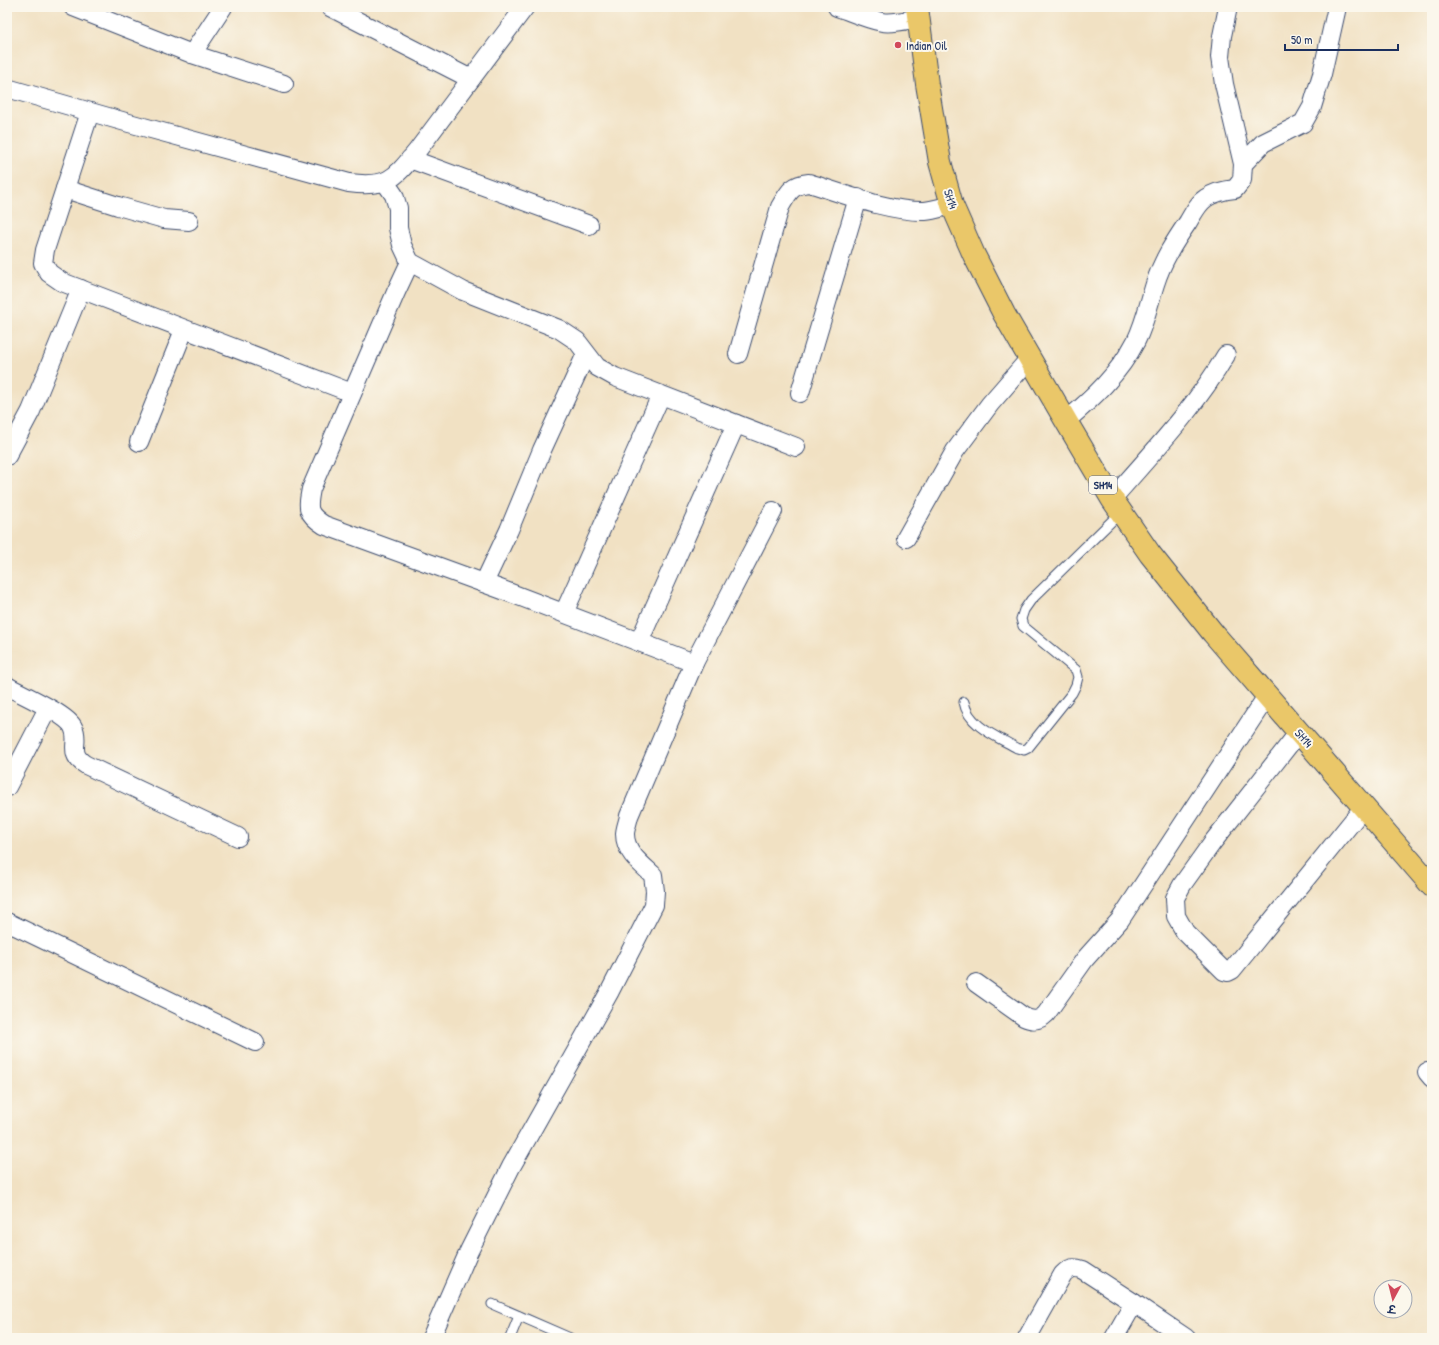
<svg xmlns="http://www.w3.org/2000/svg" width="1439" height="1345" font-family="'Patrick Hand','Playpen Sans Deva',sans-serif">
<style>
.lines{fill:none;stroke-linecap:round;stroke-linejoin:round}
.service-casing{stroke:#3b4a6d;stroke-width:11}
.minor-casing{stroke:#3b4a6d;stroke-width:20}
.primary-casing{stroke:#3b4a6d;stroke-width:24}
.service{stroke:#fff;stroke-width:9}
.minor{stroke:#fff;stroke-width:18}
.primary{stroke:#eac769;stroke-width:22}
.poi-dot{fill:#d1495b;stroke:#fbf7ec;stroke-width:1.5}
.labels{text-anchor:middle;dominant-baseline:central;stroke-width:4;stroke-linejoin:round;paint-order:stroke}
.shield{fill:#fbf7ec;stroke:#5e6b89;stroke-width:1}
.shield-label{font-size:11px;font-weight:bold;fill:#1b2f5e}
.poi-label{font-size:12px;fill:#1b2f5e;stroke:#fbf7ec;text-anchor:start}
.street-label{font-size:12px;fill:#1b2f5e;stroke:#fbf7ec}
</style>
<rect width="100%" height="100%" fill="#fbf7ec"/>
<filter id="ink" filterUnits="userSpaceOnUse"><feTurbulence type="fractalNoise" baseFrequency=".025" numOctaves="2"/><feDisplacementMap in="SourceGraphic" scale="8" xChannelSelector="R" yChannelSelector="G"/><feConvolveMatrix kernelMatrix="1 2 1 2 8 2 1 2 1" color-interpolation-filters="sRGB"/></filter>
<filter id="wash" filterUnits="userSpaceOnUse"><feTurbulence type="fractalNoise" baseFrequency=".012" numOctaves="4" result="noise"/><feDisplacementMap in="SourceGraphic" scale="16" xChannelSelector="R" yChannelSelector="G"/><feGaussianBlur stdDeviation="0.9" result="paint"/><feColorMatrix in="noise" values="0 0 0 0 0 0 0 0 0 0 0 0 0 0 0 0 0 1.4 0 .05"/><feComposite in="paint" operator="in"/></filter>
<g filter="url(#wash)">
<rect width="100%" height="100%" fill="#f1e1c3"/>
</g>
<g filter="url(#ink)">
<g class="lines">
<defs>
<g id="service">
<path d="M 964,702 C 968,726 998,737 1017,748 L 1024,750 L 1028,748 L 1072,693 L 1076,685 L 1078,677 L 1076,670 L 1023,626 L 1021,619 L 1024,610 L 1031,600 L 1121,512"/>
<polyline points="492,1304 570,1338"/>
<polyline points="510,1338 519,1316"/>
</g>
<g id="minor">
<polyline points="73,7 192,54 284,84"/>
<polyline points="330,7 471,79"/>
<path d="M 837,7 C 852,12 866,19 882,22 C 894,24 907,20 918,18"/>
<polyline points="192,54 223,7"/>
<path d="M 7,88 L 129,123 L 349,183 C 388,188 394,179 417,151 L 525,7"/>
<polyline points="90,112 45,250 43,263 49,273 62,282 352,393"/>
<polyline points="410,159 589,225"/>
<polyline points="1243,164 1263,143 1303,123 1312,107 1322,74 1337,7"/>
<polyline points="385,182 394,195 398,208 398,228 402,245 410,262 463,291 559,329 577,341 597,367 615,377 796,447"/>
<polyline points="65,189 118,206 164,219 189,221"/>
<path d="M 410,262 L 396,292 L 311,489 C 307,509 307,514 324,525 L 500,589 L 694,663"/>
<path d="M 738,354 L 780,207 C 789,192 791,185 809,183 C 844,194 890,212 925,211 C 934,210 943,207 952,205"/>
<polyline points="800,393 858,198"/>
<path d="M 1066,421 C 1093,398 1119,374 1136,341 C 1145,323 1149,303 1155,284 C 1162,261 1175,241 1188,222 C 1193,214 1198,203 1206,198 C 1215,192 1225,190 1235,189 L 1242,180 L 1243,164 L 1224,84 L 1220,57 L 1222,36 L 1228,7"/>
<polyline points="139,442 184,330"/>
<polyline points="7,456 31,411 81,289"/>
<path d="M 1112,499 C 1152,453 1195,408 1226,355"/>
<polyline points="906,538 955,451 990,404 1029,359"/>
<polyline points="484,583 509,530 542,450 586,354"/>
<polyline points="564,613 661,395"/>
<polyline points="639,642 736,424"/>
<path d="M 7,686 C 21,694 67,714 73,727 C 81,742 66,753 86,765 L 238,837"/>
<polyline points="1299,732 1212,843 1182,885 1175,898 1176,916 1185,932 1224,971 1228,972 1232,970 1364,807"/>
<polyline points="7,787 48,708"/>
<polyline points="7,922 255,1042"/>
<path d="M 976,983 L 1024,1017 C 1033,1021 1039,1021 1046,1014 L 1085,959 L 1120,920 L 1267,696"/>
<polyline points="1427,1072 1432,1078"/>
<path d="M 431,1338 L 469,1251 L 511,1167 L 610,991 L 654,905 L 655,891 L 653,875 C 641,864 625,852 625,834 C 625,829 628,822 629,816 L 694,663 L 773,511"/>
<path d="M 1027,1338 L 1063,1274 C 1070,1267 1074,1267 1083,1270 L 1134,1303 L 1186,1338"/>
<polyline points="1114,1338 1134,1303"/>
</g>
<polyline id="primary" points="917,7 927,84 940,162 952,205 974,255 1004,314 1066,421 1112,499 1150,554 1213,633 1432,886"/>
</defs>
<!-- service casing -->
<use href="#service" class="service-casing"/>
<!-- minor casing -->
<use href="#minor" class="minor-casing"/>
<!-- primary casing -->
<use href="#primary" class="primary-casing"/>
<!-- service -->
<use href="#service" class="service"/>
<!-- minor -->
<use href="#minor" class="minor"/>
<!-- primary -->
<use href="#primary" class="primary"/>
</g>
</g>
<!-- markers -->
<circle class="poi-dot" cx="898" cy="45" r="4"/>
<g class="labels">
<!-- shield labels -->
<rect class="shield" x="1089" y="476" width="28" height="18" rx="3"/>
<g class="shield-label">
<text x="1103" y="485">SH14</text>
</g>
<!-- poi labels -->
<g class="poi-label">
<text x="906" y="45">Indian Oil</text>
</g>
<!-- street labels -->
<g class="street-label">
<text transform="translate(951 199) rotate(72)">SH14</text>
<text transform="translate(1304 738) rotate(49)">SH14</text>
</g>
</g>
<!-- margin -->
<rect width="1439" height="1345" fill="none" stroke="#fbf7ec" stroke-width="24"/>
<!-- north arrow -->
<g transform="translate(1393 1299) rotate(187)"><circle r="19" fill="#fbf7ec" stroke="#a1a7b3"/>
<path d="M0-3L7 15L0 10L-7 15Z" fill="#d1495b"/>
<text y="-6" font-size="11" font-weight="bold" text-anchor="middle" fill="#1b2f5e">उ</text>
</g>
<!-- scale -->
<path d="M1285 44v6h113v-6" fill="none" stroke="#1b2f5e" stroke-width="2"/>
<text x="1291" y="44" font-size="12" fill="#1b2f5e" stroke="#fbf7ec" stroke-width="3" paint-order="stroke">50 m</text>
</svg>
